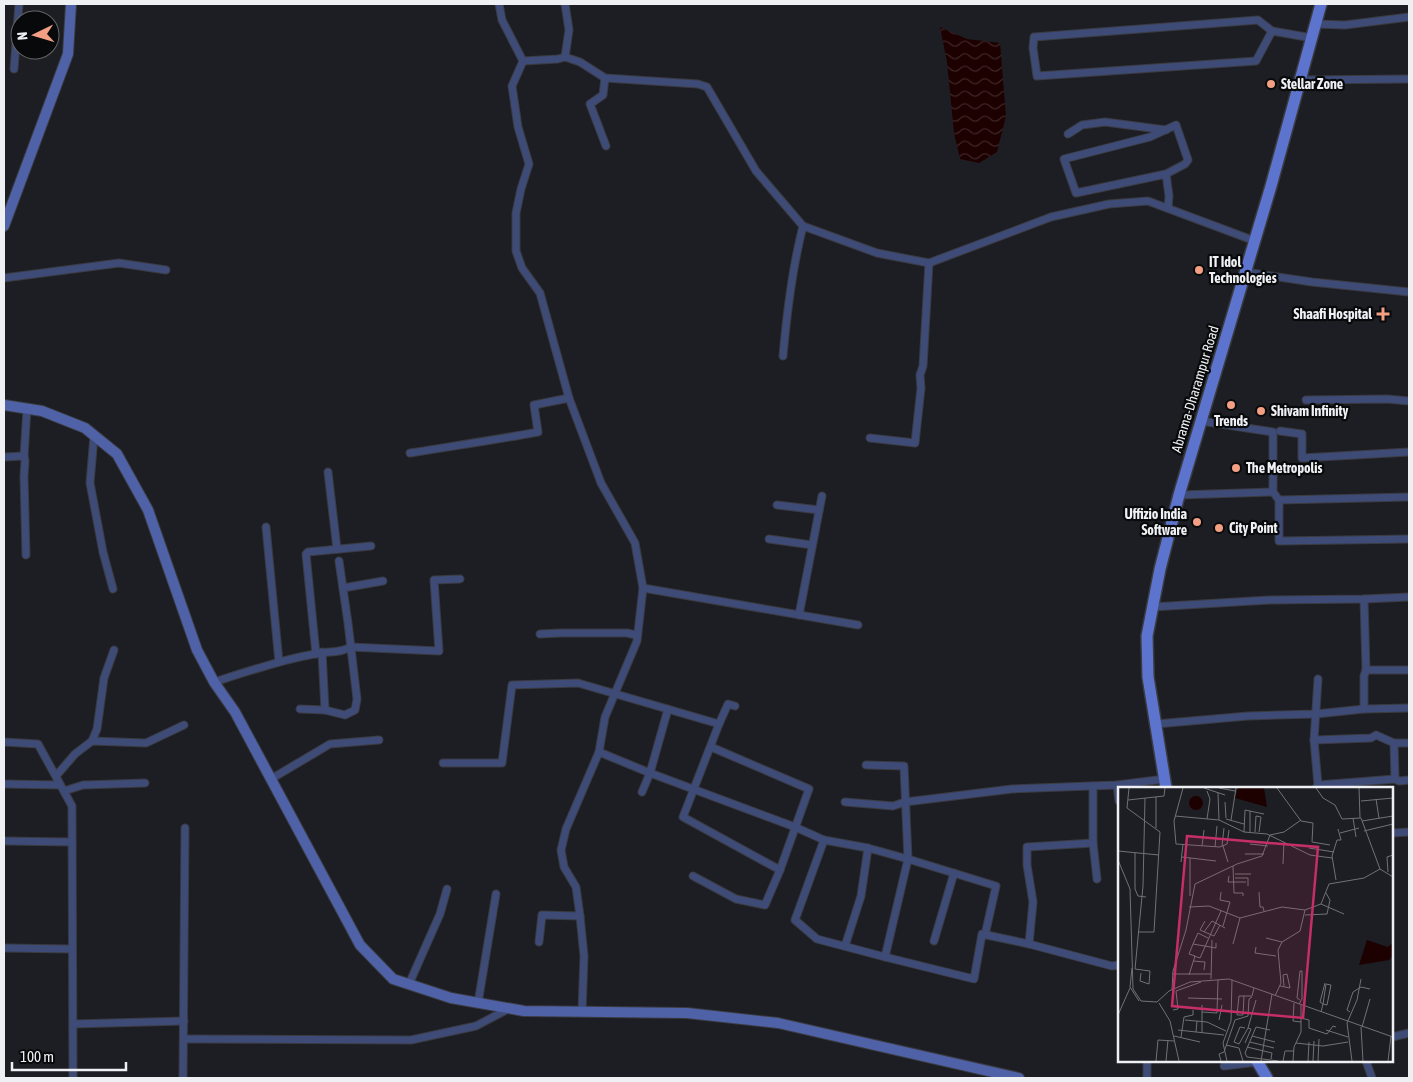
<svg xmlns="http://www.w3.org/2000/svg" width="1413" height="1082" font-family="'Asap Condensed',sans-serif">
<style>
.water{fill:url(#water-waves)}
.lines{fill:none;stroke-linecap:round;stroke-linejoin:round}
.street-casing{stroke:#3a3b40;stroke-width:9}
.secondary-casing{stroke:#3a3b40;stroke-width:12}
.primary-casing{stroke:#3a3b40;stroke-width:14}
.street{stroke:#3e4b77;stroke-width:7}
.secondary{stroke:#4f62a8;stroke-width:10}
.primary{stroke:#5d74cf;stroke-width:11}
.poi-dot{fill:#f39f84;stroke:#08090a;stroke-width:2}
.labels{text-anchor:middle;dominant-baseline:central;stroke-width:4.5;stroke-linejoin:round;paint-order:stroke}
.poi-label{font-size:14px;font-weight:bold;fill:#eff0f3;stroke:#08090a;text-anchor:start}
.street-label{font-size:14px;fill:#eff0f3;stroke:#08090a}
.inset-road{fill:none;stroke:#717276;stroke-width:1}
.view{fill:#c62e6a;fill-opacity:0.15;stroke:#c62e6a;stroke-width:2.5}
.inset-edge{fill:none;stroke:#eff0f3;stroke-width:2.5}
</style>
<defs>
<pattern id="water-waves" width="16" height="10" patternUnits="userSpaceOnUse" patternTransform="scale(1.25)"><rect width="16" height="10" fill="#1d0000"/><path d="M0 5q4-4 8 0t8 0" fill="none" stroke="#3e2626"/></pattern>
</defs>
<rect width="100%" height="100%" fill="#1d1e23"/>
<!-- water -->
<polygon class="water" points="940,27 967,39 1000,43 1006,116 997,152 979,163 960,159 954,133 947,62"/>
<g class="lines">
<defs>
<g id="street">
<polyline points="499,4 502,20 523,61 512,86 518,127 529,164 521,189 516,213 516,251 522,268 540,293 569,398 601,483 635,543 643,588 637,641 605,717 599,752 566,829 561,850 564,867 576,887 580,916 584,956 582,1012"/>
<polyline points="1315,24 1345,25 1409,17"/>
<polyline points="1272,31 1256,61 1037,76 1033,48 1034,37 1258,20 1272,31 1312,38"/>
<polyline points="565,57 569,30 565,4"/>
<polyline points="523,61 558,59 565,57 580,62 605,78 698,84 707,87 756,171 803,226 877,253 929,263 1051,217 1109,204 1148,201 1255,241"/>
<polyline points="14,69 19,4"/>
<polyline points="605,78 603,95 590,104 606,146"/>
<polyline points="1300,80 1409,79"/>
<polyline points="1068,134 1082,125 1105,122 1166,130"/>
<polyline points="1166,174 1076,193 1064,159 1150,137 1176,125 1188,160 1185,164 1166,174 1169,196 1168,208"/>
<polyline points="1245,272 1312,282 1409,292"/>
<polyline points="4,278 119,263 166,270"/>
<path d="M 783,356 C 787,311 792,269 803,226"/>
<polyline points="1306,400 1387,399 1409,401"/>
<polyline points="1201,421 1273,432 1273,492 1279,500 1279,541 1409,539"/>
<polyline points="1280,431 1302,434 1302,458 1409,452"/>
<polyline points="94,436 90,483 103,552 113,589"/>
<polyline points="870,438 915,443 921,388 920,375 923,366 929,263"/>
<path d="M 410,453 C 453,446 495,440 538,432 L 534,405 L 569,398"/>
<polyline points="4,457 24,456"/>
<polyline points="328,472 337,549"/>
<polyline points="1179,495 1273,492"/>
<polyline points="1279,500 1409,497"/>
<polyline points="777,505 819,510"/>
<polyline points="266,527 279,662"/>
<polyline points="769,539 812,545"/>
<polyline points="26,555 24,476 25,461 24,456 27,409"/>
<polyline points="343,588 383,581"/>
<polyline points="643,588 858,625"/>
<polyline points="1364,599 1366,670 1364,676 1364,709"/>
<polyline points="1152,607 1269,600 1364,599 1409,597"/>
<polyline points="799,615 822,496"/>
<polyline points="540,634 561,633 627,633 636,635"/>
<polyline points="322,652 325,710"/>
<polyline points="316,654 306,554 308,552 371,546"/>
<polyline points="1366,670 1409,670"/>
<path d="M 214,682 C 249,671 284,659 320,653 C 330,651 342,653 350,647 L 439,651 L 434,580 L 460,579"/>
<polyline points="735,706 728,704 719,724 683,817 780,870"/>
<polyline points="300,709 325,710 345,715 355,710 357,699 348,623 339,561"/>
<polyline points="1156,724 1248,716 1316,714 1364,709 1409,708"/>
<polyline points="1314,740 1371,738 1376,735 1394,743 1409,743"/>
<polyline points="92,741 97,729 104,678 114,650"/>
<polyline points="4,742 38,744 72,806 73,1078"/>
<polyline points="1394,743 1395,779"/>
<polyline points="599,752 650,773 795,827 824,840 868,848 908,859 996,886 985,935"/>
<polyline points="443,763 502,763 512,685 578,683 719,724"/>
<polyline points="56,776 75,754 92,741 146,743 184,725"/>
<polyline points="271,779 330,744 379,740"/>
<polyline points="4,784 60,785"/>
<polyline points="1117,785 1119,801"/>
<polyline points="1318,785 1395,779 1399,781 1409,780"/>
<polyline points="1093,786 1093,843 1097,879"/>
<polyline points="1316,788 1318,785 1314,740 1318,679"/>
<polyline points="64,791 83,785 145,783"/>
<polyline points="642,792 650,773 668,709"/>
<polyline points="845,802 893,806 905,802 1012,789 1117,785 1165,779"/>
<polyline points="1392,833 1409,832"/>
<polyline points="824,840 795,920 817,939 885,957 908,859 904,766 866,765"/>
<polyline points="4,841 72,842"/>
<polyline points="693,876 736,899 765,905 780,870 809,789 711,747"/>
<polyline points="934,941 954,873"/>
<polyline points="539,942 542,915 580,916"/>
<polyline points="1029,944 1033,902 1027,865 1027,847 1093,843"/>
<polyline points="845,946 861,896 868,848"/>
<polyline points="4,948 72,949"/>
<polyline points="885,957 974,979 982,934 1029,944 1112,966 1119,965"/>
<polyline points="409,984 440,914 447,889"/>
<polyline points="478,1003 496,894"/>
<polyline points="73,1024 184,1021"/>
<polyline points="1392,1037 1409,1033"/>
<polyline points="184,1039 411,1040 476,1026 510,1008"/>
<polyline points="1147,1061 1147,1078"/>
<polyline points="1366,1061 1372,1078"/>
<polyline points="1224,1066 1257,1062"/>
<polyline points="183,1078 185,828"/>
</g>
<g id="secondary">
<polyline points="4,226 68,54 71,4"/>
<polyline points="4,405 42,411 85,428 117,454 148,510 197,650 214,682 235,712 360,945 393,979 451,998 524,1011 687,1013 778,1023 1019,1078"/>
</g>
<g id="primary">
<polyline points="1166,788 1148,677 1147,636 1160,569 1179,495 1271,186 1321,4"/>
<polyline points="1257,1061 1267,1078"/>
</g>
</defs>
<!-- street casing -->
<use href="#street" class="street-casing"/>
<!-- secondary casing -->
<use href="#secondary" class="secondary-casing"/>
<!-- primary casing -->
<use href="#primary" class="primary-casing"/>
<!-- street -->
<use href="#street" class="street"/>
<!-- secondary -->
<use href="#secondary" class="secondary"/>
<!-- primary -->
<use href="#primary" class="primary"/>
</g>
<!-- markers -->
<g class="poi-dot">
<circle cx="1271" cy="84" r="5"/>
<circle cx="1199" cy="270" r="5"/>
<path d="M1380.5 306.5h5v5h5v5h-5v5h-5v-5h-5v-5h5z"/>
<circle cx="1231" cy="405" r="5"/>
<circle cx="1261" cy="411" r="5"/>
<circle cx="1236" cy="468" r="5"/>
<circle cx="1197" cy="522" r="5"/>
<circle cx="1219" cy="528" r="5"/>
</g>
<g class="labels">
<!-- poi labels -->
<g class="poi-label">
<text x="1281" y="84">Stellar Zone</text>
<text x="1209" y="262">IT Idol<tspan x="1209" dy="16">Technologies</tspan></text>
<text x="1372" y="314" text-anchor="end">Shaafi Hospital</text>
<text x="1271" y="411">Shivam Infinity</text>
<text x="1231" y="421" text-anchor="middle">Trends</text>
<text x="1246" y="468">The Metropolis</text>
<text x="1187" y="514" text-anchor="end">Uffizio India<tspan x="1187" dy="16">Software</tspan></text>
<text x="1229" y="528">City Point</text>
</g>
<!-- street labels -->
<g class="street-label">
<text transform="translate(1195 389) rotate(-73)">Abrama-Dharampur Road</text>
</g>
</g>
<!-- overview -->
<g transform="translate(1118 787)">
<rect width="275" height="275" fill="#1d1e23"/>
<path d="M 120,1 L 146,1 L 149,20 L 117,11 ZM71 16a7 7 0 1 1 14 0a7 7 0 1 1-14 0ZM 249,153 L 270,160 L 275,155 L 275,168 L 271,173 L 241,178 Z" fill="#1d0000"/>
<path class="inset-road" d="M 11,1 L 9,21 L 42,45 L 36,145 L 20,145M 65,1 L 56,34 L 58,57 L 102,60 L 109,57 L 111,43M 86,1 L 107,8M 101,1 L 117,4M 159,1 L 183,34 L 195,36 L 194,55 L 212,58M 198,1 L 205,11 L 217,18 L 224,32 L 243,31 L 262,82 L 275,90M 241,1 L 242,31M 89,4 L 92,12 L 89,32M 100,6 L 101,33M 258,12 L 261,31M 10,13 L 46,9 L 47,1M 243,14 L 275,11M 107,15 L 108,31M 57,29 L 101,33 L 126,45 L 149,47 L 192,68 L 214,71M 138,29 L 143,30 L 141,45M 235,31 L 238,50M 108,32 L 126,37M 113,33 L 118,1M 244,34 L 275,29M 38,41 L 38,10M 246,44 L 275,37M 126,45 L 127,23 L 146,27M 132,45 L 132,24M 137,45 L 138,29M 222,46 L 241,41M 132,57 L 150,59M 84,59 L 86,43M 104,59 L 106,41M 105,59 L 110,75M 97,60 L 99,39M 191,61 L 216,65M 0,64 L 41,68M 17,66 L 17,102 L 20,109 L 28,110M 127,67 L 146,67M 64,70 L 98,74M 0,73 L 12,102 L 15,202 L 23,214 L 39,215M 63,75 L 65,57M 165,77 L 166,55M 115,79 L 116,106 L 125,106 L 125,109M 270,85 L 269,70 L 275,68M 117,87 L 133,87M 111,89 L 110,95 L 128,95M 117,91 L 130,91 L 130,99M 218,93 L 214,69 L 219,53 L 223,53 L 220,42M 103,105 L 102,113 L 112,115 L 105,139M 141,105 L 142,120 L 145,120 L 146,124M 72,109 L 72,71M 71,120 L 91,119 L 122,131 L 164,120 L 187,123 L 203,117M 226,127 L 203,117 L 211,97 L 246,91 L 262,82M 187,128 L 209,127 L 212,113 L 208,106M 87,134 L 82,143 L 96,149 L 102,138M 86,145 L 94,134 L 107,141M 90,151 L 80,146 L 75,157 L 98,161 L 98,156M 148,151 L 164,155M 115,157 L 122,131M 138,160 L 137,166 L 158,169M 76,169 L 82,171 L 103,124M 75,174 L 87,175 L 86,183M 14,181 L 12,200 L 21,214M 23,186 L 22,194 L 31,197 L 32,184 L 17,182 L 25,99 L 27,11M 54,187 L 93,187M 71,188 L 77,169 L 71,167 L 75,157M 93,192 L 94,153M 162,199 L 172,201 L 169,187 L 165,188 L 166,199M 54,203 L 55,184 L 68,143 L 77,97 L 119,77 L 144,69 L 152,48 L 166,45 L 183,33M 126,209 L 121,209 L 119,228 L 125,228 L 126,209 L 134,209 L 136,201M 157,209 L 163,196 L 160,163 L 164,155 L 182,144 L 187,123M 70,211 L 104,212M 39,215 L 51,204 L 72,195 L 111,192 L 275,250M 41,216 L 52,234 L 61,274M 176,216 L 175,234 L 183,235M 181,217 L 184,212 L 184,184 L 182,184 L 179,211 L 182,213M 55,223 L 60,222 L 58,204 L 83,195M 84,225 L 99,226 L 100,193M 203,225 L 205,217 L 209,218 L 213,198 L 208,197 L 205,217 L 202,215 L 207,196M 232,225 L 229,223 L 235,205 L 243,200 L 252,202M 0,228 L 12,201M 183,231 L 191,233 L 191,241 L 209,247 L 215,239 L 218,240M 67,233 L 89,235 L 108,244M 101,233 L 104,218M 243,240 L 245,274M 244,240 L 252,212M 127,241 L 122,240 L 116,255 L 121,257 L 130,241 L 138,213M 60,243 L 78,245 L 79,234M 152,243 L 138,240 L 127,266 L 129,270 L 160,274M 208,243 L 230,250M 78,245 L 106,248M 84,246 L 84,218M 56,249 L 82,255M 134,249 L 157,255M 63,250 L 66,230 L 75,228 L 75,223M 132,255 L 156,261M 127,256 L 133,242 L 130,241M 178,256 L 205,259 L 230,255M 108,258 L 121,261 L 125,274M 129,260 L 154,266 L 153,272M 38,274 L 40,253 L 56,254M 48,274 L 50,253M 103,274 L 101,267 L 106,265 L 117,233 L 130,229 L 131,212 L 134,210M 109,274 L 105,256 L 113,234 L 114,193M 143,274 L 154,207M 165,274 L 167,264 L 176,264M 175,274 L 176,260 L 183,245 L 183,218M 190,274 L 191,255M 195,274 L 196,254M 200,274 L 201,252M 234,274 L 229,236 L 239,213 L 243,192M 270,274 L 273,249"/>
<path class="view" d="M 69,49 L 200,60 L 185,231 L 54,219 Z"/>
<rect width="275" height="275" class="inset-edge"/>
</g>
<!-- border -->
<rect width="1413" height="1082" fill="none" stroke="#eff0f3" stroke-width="10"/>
<!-- north arrow -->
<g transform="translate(35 35) rotate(265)"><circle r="24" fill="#08090a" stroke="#646567"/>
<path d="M0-4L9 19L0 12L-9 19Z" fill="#f39f84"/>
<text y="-8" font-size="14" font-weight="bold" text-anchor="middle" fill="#eff0f3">N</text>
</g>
<!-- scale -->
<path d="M12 1062v8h114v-8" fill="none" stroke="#eff0f3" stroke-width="2.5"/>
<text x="20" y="1062" font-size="15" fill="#eff0f3" stroke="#08090a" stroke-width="4" paint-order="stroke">100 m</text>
</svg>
